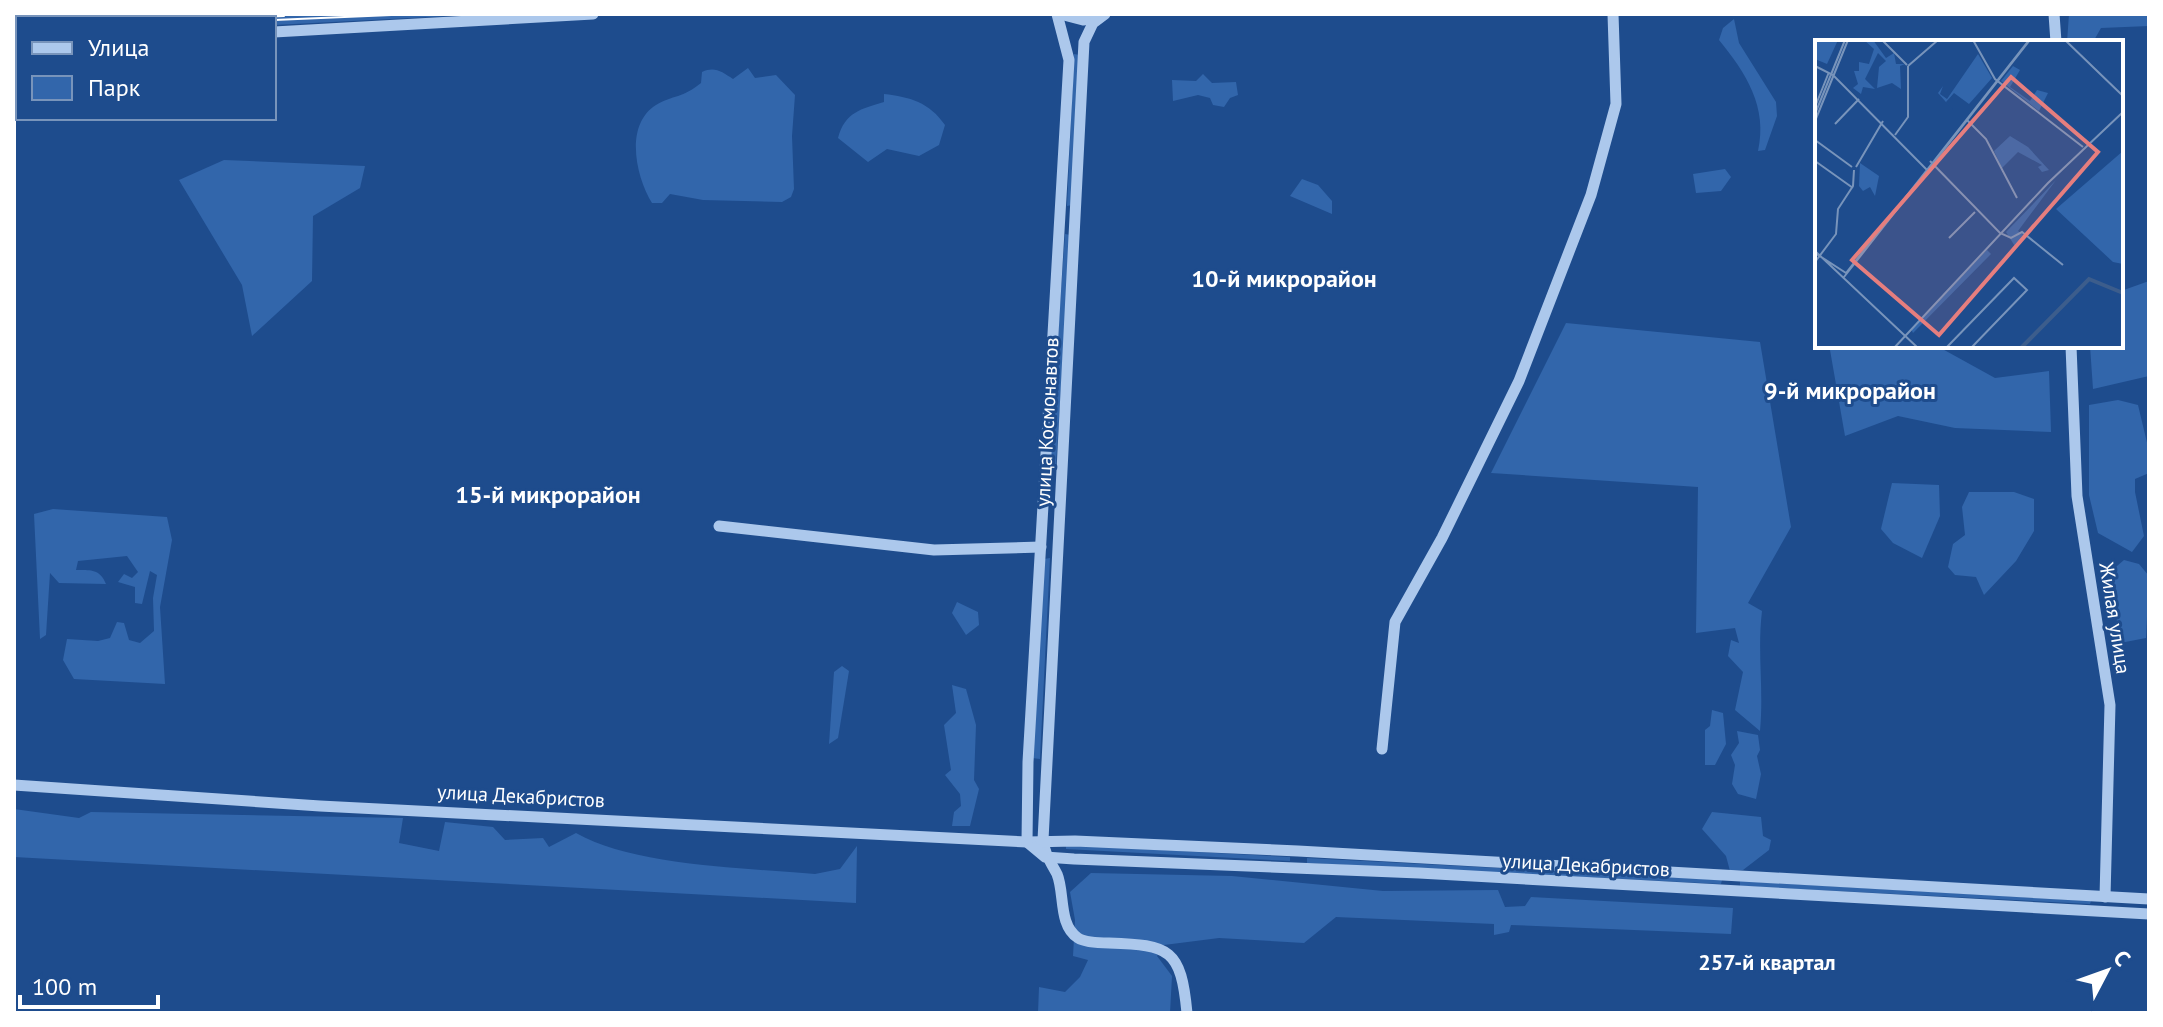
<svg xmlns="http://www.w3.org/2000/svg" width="2163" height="1027" font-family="'PT Sans',sans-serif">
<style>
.green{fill:#3266ab}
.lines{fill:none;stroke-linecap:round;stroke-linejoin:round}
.minor{stroke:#acc8ec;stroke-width:11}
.tram{stroke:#fff;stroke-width:2}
.labels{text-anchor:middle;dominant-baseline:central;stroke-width:6;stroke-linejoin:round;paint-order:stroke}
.street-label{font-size:20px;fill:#fff;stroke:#1e4c8d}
.neighbourhood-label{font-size:22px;font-weight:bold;fill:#fff;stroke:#1e4c8d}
.quarter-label{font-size:24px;font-weight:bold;fill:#fff;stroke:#1e4c8d}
.inset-river{fill:none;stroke:#3c5d8c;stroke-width:4}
.inset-road{fill:none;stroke:#7894bb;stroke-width:2}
.view{fill:#e67e7e;fill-opacity:0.15;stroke:#e67e7e;stroke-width:4}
.inset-edge{fill:none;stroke:#fff;stroke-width:4}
</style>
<rect width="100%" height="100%" fill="#1e4c8d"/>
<!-- green -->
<g class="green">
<polygon points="222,14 488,14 274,25 274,18 222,18"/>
<polygon points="2069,14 2149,14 2149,26 2101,28 2093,42 2067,42"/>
<path d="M 1734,19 L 1739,43 L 1776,102 L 1777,116 L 1765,150 L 1758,151 C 1768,107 1746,73 1719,40 L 1723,28 Z"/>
<polygon points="1074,54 1080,55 1072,205 1067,206"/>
<path d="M 748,68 L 755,78 L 776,75 L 795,95 L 792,136 L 794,189 L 791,197 L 782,202 L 703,200 L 670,194 L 662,203 L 652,203 C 636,177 624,125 656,105 C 673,95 683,98 701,83 L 702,72 C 715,66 722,72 733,79 Z"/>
<polygon points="1203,74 1212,83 1236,82 1238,95 1230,98 1224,107 1213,105 1210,98 1198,95 1173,101 1172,80 1196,81"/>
<path d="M 884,94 C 910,97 929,102 945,125 L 939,145 L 919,156 L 887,149 L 868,162 L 838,138 C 845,112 861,109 884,102 Z"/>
<polygon points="224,160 365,166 360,188 313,216 312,281 252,336 242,285 179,180"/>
<polygon points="1725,169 1731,177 1721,191 1696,193 1693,174"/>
<polygon points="1302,179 1318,185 1332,201 1332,214 1290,196"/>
<polygon points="1065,234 1071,235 1056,464 1049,464"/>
<polygon points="2149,281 2149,376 2093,389 2090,346 2121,346 2121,291"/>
<path d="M 1566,323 L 1760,342 L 1791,527 L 1748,603 L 1762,611 C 1757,653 1764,688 1760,731 L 1735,710 L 1743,672 L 1728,656 L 1731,640 L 1739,643 L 1735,628 L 1696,633 L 1698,487 L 1491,473 Z"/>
<polygon points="1833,346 1937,346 1995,378 2049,371 2051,432 1955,428 1898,416 1845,436 1830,350"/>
<polygon points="2118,400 2138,405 2149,451 2149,473 2135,479 2135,492 2144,536 2132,552 2098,533 2089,495 2089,405"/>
<polygon points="1892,483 1939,485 1940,516 1922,558 1893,543 1881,529"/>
<polygon points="1969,492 2014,492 2034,499 2034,531 2016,561 1984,595 1976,577 1955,575 1948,567 1953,544 1965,535 1962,507"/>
<path d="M 53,509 L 167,517 L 172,540 L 160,607 L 165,684 L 74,679 L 63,660 L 67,639 L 98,641 L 110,638 L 117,622 L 124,623 L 129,640 L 140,643 L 154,631 L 153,598 L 157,575 L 150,571 L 142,604 L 135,603 L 135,587 L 118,582 L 124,574 L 132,578 L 138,572 L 127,556 L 78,561 L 76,570 C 91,570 100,569 106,584 L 59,583 L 50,573 L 46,635 L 40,639 L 34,514 Z"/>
<polygon points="1050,558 1040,759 1032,758 1044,559"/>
<polygon points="2124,560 2139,564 2149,576 2146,638 2120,643 2110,572"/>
<polygon points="957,602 978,612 979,625 966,635 952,613"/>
<polygon points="842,666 849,671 838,738 829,744 834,672"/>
<polygon points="952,685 966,689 976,725 974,780 979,789 970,826 952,826 954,812 961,806 960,794 945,775 951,770 944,725 956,713"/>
<polygon points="1712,710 1723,713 1726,744 1715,765 1705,765 1705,730 1710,726"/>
<polygon points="1737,731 1758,735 1760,750 1757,756 1761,774 1756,799 1738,794 1732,784 1735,765 1731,755 1739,743"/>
<path d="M 14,809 L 79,818 L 91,812 L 403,818 L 399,843 L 439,851 L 445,822 L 493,827 L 505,840 L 543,838 L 549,847 L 576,833 C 633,866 748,868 815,874 L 840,869 L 857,846 L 856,903 L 14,857 Z"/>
<polygon points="1712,812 1761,817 1763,836 1771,840 1769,850 1743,870 1730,871 1726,856 1702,829"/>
<polygon points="1066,845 1290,857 1290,861 1066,849"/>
<polygon points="1307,858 1722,880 1721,884 1307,863"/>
<polygon points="1091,873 1232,876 1383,891 1498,890 1505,907 1525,906 1531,897 1733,908 1731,934 1511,925 1509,932 1494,935 1494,924 1336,917 1304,943 1219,938 1164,945 1157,956 1172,976 1170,1013 1038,1013 1039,987 1065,992 1080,977 1088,960 1073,956 1075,920 1070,892"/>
<polygon points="1740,881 2091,901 2090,904 1740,886"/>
</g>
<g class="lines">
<!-- minor -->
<g class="minor">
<polyline points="1060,14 1083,20 1098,17"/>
<path d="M 1105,14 L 1093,23 L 1084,42 L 1043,840 C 1045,855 1050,861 1057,874 C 1065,893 1058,925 1078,938 C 1086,943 1100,943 1109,943 C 1170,945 1181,949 1187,1013"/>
<polyline points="2054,14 2056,42"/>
<polyline points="21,18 108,14"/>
<polyline points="274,32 593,14"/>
<polyline points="14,44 18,43"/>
<polyline points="2071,346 2077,496 2110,705 2105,897"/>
<polyline points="719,526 934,550 1041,547"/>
<polyline points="1382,749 1395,622 1442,538 1519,381 1591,195 1616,104 1613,14"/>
<polyline points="14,785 320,806 1027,842 1075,841 1298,851 2149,899"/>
<polyline points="1027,842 1045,857 1074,859 1419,873 2149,914"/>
<polyline points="1027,842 1028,762 1069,60 1057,14"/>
</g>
<!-- tram -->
<g class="tram">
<polyline points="234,18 284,16"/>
<polyline points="274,20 415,14"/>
<polyline points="14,29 18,29"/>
</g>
</g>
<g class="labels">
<!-- street labels -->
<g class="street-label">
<text transform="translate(1047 422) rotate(-87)">улица Космонавтов</text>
<text transform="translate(2115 618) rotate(81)">Жилая улица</text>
<text transform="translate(521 796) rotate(3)">улица Декабристов</text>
<text transform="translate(1586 865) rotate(3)">улица Декабристов</text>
</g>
<!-- neighbourhood labels -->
<g class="neighbourhood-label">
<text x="1767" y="962">257-й квартал</text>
</g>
<!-- quarter labels -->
<g class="quarter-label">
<text x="1284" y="278">10-й микрорайон</text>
<text x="1850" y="390">9-й микрорайон</text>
<text x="548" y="494">15-й микрорайон</text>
</g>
</g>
<!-- overview -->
<g transform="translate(1815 40)">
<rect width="308" height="308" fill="#1e4c8d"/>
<path d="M 1,0 L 23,0 L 12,24 L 0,19 ZM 49,0 L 58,0 L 71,18 L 79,13 L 81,24 L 90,24 L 85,26 L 86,49 L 77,43 L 62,48 L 64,27 L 71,21 L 63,13 L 50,39 L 60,49 L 48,47 L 46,54 L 38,48 L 43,44 L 39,31 L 44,31 L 44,22 L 54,24 L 59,9 ZM 163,14 L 177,38 L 154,64 L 139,53 L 131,62 L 138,70 L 123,53 L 128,46 L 125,54 L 132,59 ZM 198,26 L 205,30 L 195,47 L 215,61 L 222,50 L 233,53 L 224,71 L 186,41 ZM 195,96 L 213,107 L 234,130 L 227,132 L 223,127 L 227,125 L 203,112 L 187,128 L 179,111 ZM 308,111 L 308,224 L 298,222 L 241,169 ZM 45,123 L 64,136 L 60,156 L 55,147 L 48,151 L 44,146 ZM 241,140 L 203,191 L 211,197 L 201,208 L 191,192 ZM 172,210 L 176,214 L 98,293 L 96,289 Z" fill="#3266ab"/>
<path class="inset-river" d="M 206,308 L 274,239 L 308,253"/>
<path class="inset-road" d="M 67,0 L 92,25M 158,0 L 180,39 L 268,107M 250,0 L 308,56M 0,26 L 18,35 L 113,131M 93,26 L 123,0M 0,67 L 14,32M 0,74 L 30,0M 152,80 L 171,99 L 202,158M 0,81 L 33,0M 20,84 L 44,59M 80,95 L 93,77 L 93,26M 0,100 L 37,127M 0,121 L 38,148M 115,121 L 185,193 L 196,198 L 207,192 L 248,225M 41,127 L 68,81M 134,198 L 160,172M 0,211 L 103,308M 0,213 L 31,233 L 214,0M 0,222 L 21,194 L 23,169 L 38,146 L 39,130M 29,237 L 215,0M 79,308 L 233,143 L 308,72M 131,308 L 199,238 L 212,250 L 156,308"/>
<path class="view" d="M 196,37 L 283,112 L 124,295 L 37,220 Z"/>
<rect width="308" height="308" class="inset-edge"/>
</g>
<!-- border -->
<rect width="2163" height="1027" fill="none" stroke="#ffffff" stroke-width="32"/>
<!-- legend -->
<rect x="16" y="16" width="260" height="104" fill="#1e4c8d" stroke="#7894bb" stroke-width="2"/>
<rect x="32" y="42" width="40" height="12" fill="#acc8ec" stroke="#7894bb" stroke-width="2"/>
<text x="88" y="56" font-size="24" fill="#ffffff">Улица</text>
<rect x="32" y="76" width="40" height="24" fill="#3266ab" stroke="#7894bb" stroke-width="2"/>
<text x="88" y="96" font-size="24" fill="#ffffff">Парк</text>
<!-- north arrow -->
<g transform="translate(2107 971) rotate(49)" stroke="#1e4c8d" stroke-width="6" paint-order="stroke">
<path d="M0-6L14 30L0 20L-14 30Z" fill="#ffffff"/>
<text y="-12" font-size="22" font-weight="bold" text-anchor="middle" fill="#ffffff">С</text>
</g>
<!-- scale -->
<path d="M20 995v12h138v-12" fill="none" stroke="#ffffff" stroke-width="4"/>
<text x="32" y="995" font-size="24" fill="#ffffff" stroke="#1e4c8d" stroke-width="6" paint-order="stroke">100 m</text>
</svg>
